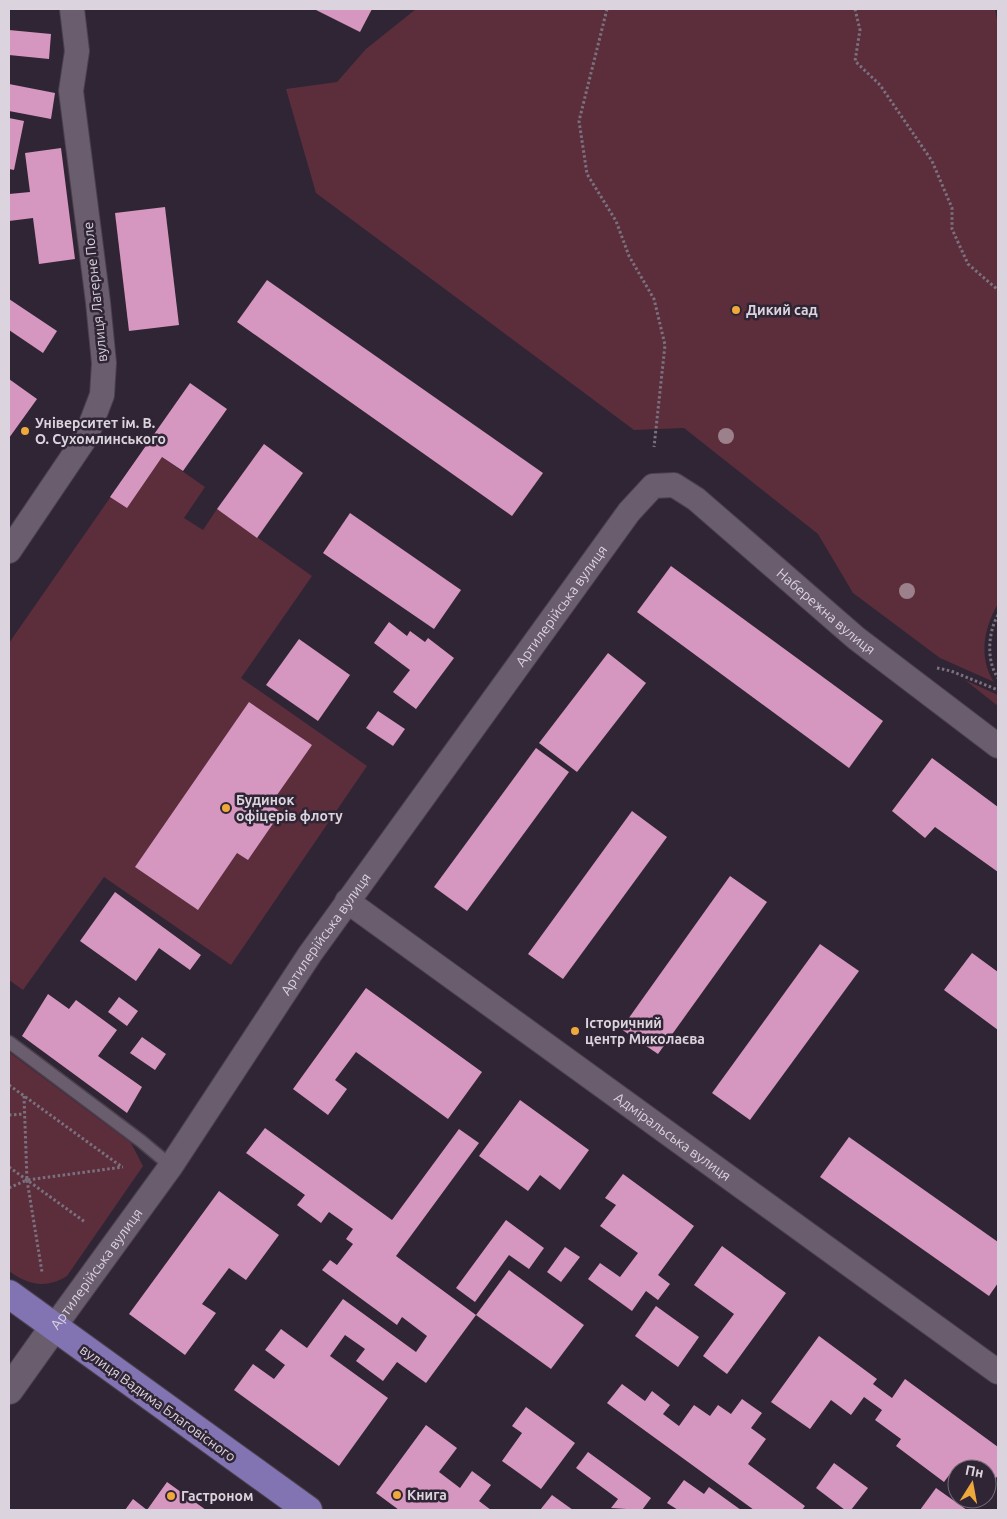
<svg xmlns="http://www.w3.org/2000/svg" width="1007" height="1519" font-family="Ubuntu,sans-serif">
<style>
.green{fill:#5c2e3b}
.building{fill:#d596c0}
.lines{fill:none;stroke-linecap:round;stroke-linejoin:round}
.service-casing{stroke:#4b414e;stroke-width:15}
.minor-casing{stroke:#4b414e;stroke-width:26}
.tertiary-casing{stroke:#4b414e;stroke-width:30}
.trunk-casing{stroke:#4b414e;stroke-width:30}
.path{stroke:#7b717e;stroke-width:3;stroke-dasharray:2.5 2.5;stroke-linecap:butt}
.service{stroke:#695d6e;stroke-width:12}
.minor{stroke:#695d6e;stroke-width:24}
.tertiary{stroke:#695d6e;stroke-width:28}
.trunk{stroke:#8274b3;stroke-width:28}
.tree{fill:#9c808b}
.poi-dot{fill:#eea83c;stroke:#302534;stroke-width:2}
.labels{text-anchor:middle;dominant-baseline:central;stroke-width:5;stroke-linejoin:round;paint-order:stroke}
.street-label{font-size:14px;fill:#dbd4de;stroke:#302534}
.poi-label{font-size:14px;font-weight:bold;fill:#dbd4de;stroke:#302534;text-anchor:start}
</style>
<rect width="100%" height="100%" fill="#302534"/>
<!-- green -->
<g class="green">
<path d="M 416,9 L 995,9 L 998,25 L 998,604 C 984,627 978,658 994,682 L 940,658 L 853,593 L 818,534 L 684,428 L 634,430 L 316,193 L 286,89 L 337,82 L 366,49 Z"/>
<polygon points="146,446 205,487 184,518 203,530 217,509 312,576 241,678 367,766 231,965 104,877 23,990 9,980 9,643"/>
<polygon points="965,680 998,695 998,706"/>
<path d="M 9,1052 L 131,1143 L 143,1166 L 67,1276 C 46,1289 28,1285 9,1271 Z"/>
</g>
<!-- building -->
<g class="building">
<polygon points="314,9 372,9 360,32"/>
<polygon points="9,30 51,34 49,59 9,55"/>
<polygon points="9,84 55,93 51,119 9,111"/>
<polygon points="9,118 24,121 14,170 9,169"/>
<polygon points="61,148 75,259 39,264 33,218 9,221 9,194 30,192 25,153"/>
<polygon points="165,207 179,325 129,331 115,213"/>
<polygon points="267,280 543,473 512,516 237,322"/>
<polygon points="9,299 57,331 43,353 9,330"/>
<polygon points="9,379 37,399 9,438"/>
<polygon points="190,383 227,409 183,471 162,457 127,508 110,497"/>
<polygon points="264,444 303,473 257,538 217,509"/>
<polygon points="350,513 461,590 434,629 323,553"/>
<polygon points="671,566 883,721 849,768 637,612"/>
<polygon points="389,622 407,636 410,631 425,642 428,638 454,658 416,709 393,692 410,670 374,643"/>
<polygon points="299,639 350,675 318,721 266,685"/>
<polygon points="608,653 646,683 577,772 539,743"/>
<polygon points="249,702 312,745 270,805 281,812 248,860 237,853 198,910 135,867"/>
<polygon points="378,711 405,729 393,746 366,728"/>
<polygon points="536,748 569,772 467,911 434,887"/>
<polygon points="932,758 998,807 998,872 935,827 925,838 892,811"/>
<polygon points="632,811 667,837 563,979 528,954"/>
<polygon points="730,876 767,902 658,1054 621,1029"/>
<polygon points="115,892 201,955 190,970 159,948 136,981 80,941"/>
<polygon points="820,944 859,971 750,1120 712,1093"/>
<polygon points="972,953 998,972 998,1030 944,990"/>
<polygon points="366,988 482,1072 448,1119 356,1052 335,1080 347,1089 328,1115 293,1089"/>
<polygon points="48,994 69,1009 76,1000 117,1030 98,1056 142,1087 127,1113 22,1036"/>
<polygon points="119,997 138,1011 127,1026 108,1012"/>
<polygon points="142,1037 166,1054 155,1070 130,1053"/>
<polygon points="520,1100 589,1150 560,1190 540,1175 528,1191 479,1156"/>
<polygon points="265,1128 392,1220 459,1129 479,1143 396,1256 476,1315 426,1383 397,1362 383,1381 356,1361 365,1349 345,1335 330,1356 388,1398 339,1466 234,1390 253,1364 274,1379 285,1365 265,1350 281,1329 307,1348 343,1299 416,1352 427,1336 402,1317 397,1325 322,1270 330,1260 337,1265 353,1244 346,1239 353,1229 329,1212 321,1223 297,1205 305,1195 246,1153"/>
<polygon points="849,1137 998,1242 998,1283 989,1296 820,1177"/>
<polygon points="623,1174 694,1226 658,1275 670,1284 658,1300 646,1291 632,1311 588,1279 600,1263 620,1277 638,1253 600,1226 616,1205 605,1198"/>
<polygon points="219,1191 279,1235 246,1280 229,1268 202,1304 216,1313 185,1355 129,1314"/>
<polygon points="506,1220 544,1248 529,1269 509,1255 475,1302 456,1288"/>
<polygon points="722,1246 786,1293 727,1374 703,1356 734,1314 694,1285"/>
<polygon points="565,1247 580,1257 561,1282 547,1272"/>
<polygon points="509,1270 584,1325 551,1369 476,1315"/>
<polygon points="656,1306 699,1337 678,1367 635,1336"/>
<polygon points="819,1336 877,1379 873,1384 892,1398 905,1379 998,1447 998,1475 987,1491 987,1469 957,1469 957,1479 950,1474 944,1482 896,1446 901,1439 875,1420 882,1410 864,1397 851,1415 831,1400 810,1429 771,1402"/>
<polygon points="622,1384 645,1401 652,1391 670,1405 663,1414 679,1426 694,1405 710,1416 718,1405 731,1414 742,1399 762,1413 751,1428 766,1439 748,1464 805,1506 802,1510 754,1510 607,1403"/>
<polygon points="526,1407 575,1443 541,1489 502,1461 522,1433 512,1426"/>
<polygon points="426,1425 457,1448 439,1472 460,1488 472,1471 491,1485 479,1501 491,1510 399,1510 376,1493"/>
<polygon points="588,1452 651,1498 642,1510 611,1508 618,1499 576,1468"/>
<polygon points="834,1463 868,1488 851,1510 845,1510 816,1488"/>
<polygon points="684,1480 704,1494 709,1487 741,1510 678,1510 667,1503"/>
<polygon points="167,1482 206,1510 125,1510 133,1499 147,1510"/>
<polygon points="936,1488 967,1510 920,1510"/>
<polygon points="552,1495 573,1510 540,1510"/>
</g>
<g class="lines">
<defs>
<polyline id="service" points="9,1042 141,1141 171,1166"/>
<g id="minor">
<polyline points="9,551 86,437 102,395 104,363 98,302 71,91 77,51 72,9"/>
<path id="s1" d="M 347,901 L 998,1372"/>
<path id="s2" d="M 54,1327 L 171,1166 L 310,954 L 629,512 L 653,486 L 674,485 L 696,499 L 856,638 L 998,746"/>
</g>
<polyline id="tertiary" points="9,1390 54,1327"/>
<polyline id="trunk" points="9,1294 308,1510"/>
</defs>
<!-- service casing -->
<use href="#service" class="service-casing"/>
<!-- minor casing -->
<use href="#minor" class="minor-casing"/>
<!-- tertiary casing -->
<use href="#tertiary" class="tertiary-casing"/>
<!-- trunk casing -->
<use href="#trunk" class="trunk-casing"/>
<!-- path -->
<g class="path">
<polyline points="607,9 579,121 587,174 616,221 629,256 654,299 665,345 654,447"/>
<polyline points="855,9 860,30 855,61 880,85 932,161 952,208 952,229 968,264 998,290"/>
<path d="M 998,615 C 988,632 986,661 998,678"/>
<polyline points="937,668 951,671 998,690"/>
<polyline points="9,1085 122,1167"/>
<polyline points="24,1096 27,1180 123,1167"/>
<polyline points="9,1115 24,1114"/>
<polyline points="9,1167 85,1222"/>
<polyline points="9,1188 27,1180 42,1272"/>
</g>
<!-- service -->
<use href="#service" class="service"/>
<!-- minor -->
<use href="#minor" class="minor"/>
<!-- tertiary -->
<use href="#tertiary" class="tertiary"/>
<!-- trunk -->
<use href="#trunk" class="trunk"/>
</g>
<!-- trees -->
<g class="tree">
<circle cx="726" cy="436" r="8"/>
<circle cx="907" cy="591" r="8"/>
</g>
<!-- markers -->
<g class="poi-dot">
<circle cx="736" cy="310" r="5"/>
<circle cx="25" cy="431" r="5"/>
<circle cx="226" cy="808" r="5"/>
<circle cx="575" cy="1031" r="5"/>
<circle cx="397" cy="1495" r="5"/>
<circle cx="171" cy="1496" r="5"/>
</g>
<g class="labels">
<!-- street labels -->
<g class="street-label">
<text transform="translate(95 292) rotate(-96)">вулиця Лагерне Поле</text>
<text stroke="none"><textPath href="#s2" startOffset="882">Артилерійська вулиця</textPath></text>
<text stroke="none"><textPath href="#s2" startOffset="1252">Набережна вулиця</textPath></text>
<text stroke="none"><textPath href="#s2" startOffset="478">Артилерійська вулиця</textPath></text>
<text stroke="none"><textPath href="#s1" startOffset="402">Адміральська вулиця</textPath></text>
<text stroke="none"><textPath href="#s2" startOffset="72">Артилерійська вулиця</textPath></text>
<text transform="translate(158 1403) rotate(36)">вулиця Вадима Благовісного</text>
</g>
<!-- poi labels -->
<g class="poi-label">
<text x="746" y="310">Дикий сад</text>
<text x="35" y="423">Університет ім. В.<tspan x="35" dy="16">О. Сухомлинського</tspan></text>
<text x="236" y="800">Будинок<tspan x="236" dy="16">офіцерів флоту</tspan></text>
<text x="585" y="1023">Історичний<tspan x="585" dy="16">центр Миколаєва</tspan></text>
<text x="407" y="1495">Книга</text>
<text x="181" y="1496">Гастроном</text>
</g>
</g>
<!-- border -->
<rect width="1007" height="1519" fill="none" stroke="#dbd4de" stroke-width="20"/>
<!-- north arrow -->
<g transform="translate(972 1484) rotate(11)"><circle r="24" fill="#302534" stroke="#746b78"/>
<path d="M0-4L9 19L0 12L-9 19Z" fill="#eea83c"/>
<text y="-8" font-size="14" font-weight="bold" text-anchor="middle" fill="#dbd4de">Пн</text>
</g>
</svg>
